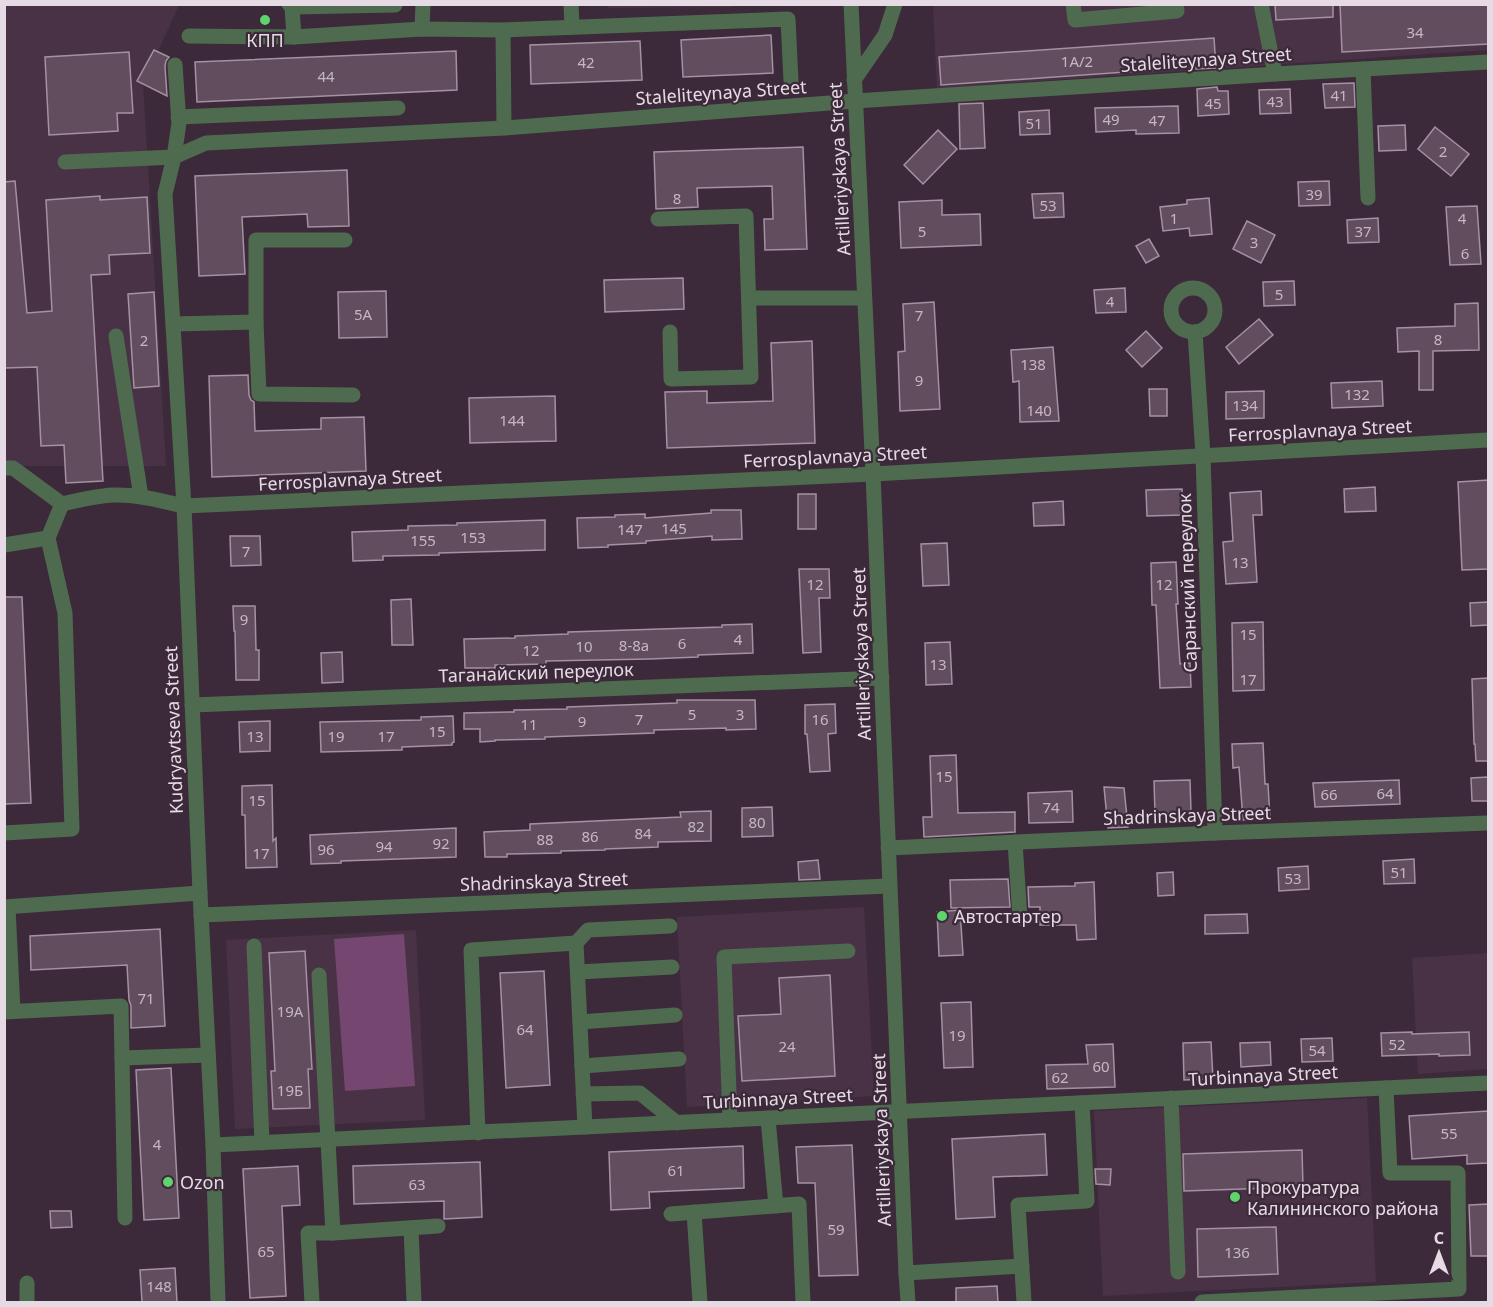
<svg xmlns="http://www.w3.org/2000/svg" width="1493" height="1307" font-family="'Noto Sans',sans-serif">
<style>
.built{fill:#493246}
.green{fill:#754770}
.building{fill:#614d5e;stroke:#a690a3;stroke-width:1.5}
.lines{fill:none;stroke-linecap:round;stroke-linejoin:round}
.minor{stroke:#4e6b4f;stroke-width:15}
.poi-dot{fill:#5ed56c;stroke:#3c2a3a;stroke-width:2}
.labels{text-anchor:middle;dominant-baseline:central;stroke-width:4.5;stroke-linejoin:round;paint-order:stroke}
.number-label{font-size:15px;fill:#c5b7c2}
.poi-label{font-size:18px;fill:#e6dae4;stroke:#3c2a3a;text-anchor:start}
.street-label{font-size:18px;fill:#e6dae4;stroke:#3c2a3a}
</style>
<rect width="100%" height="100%" fill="#3c2a3a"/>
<!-- built -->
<g class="built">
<polygon points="733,4 734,7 608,8 607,5"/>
<polygon points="4,5 179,5 143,84 166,466 5,466"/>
<polygon points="933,5 1488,5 1488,50 937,88"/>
<polygon points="864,907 874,1096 687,1107 677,917"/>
<polygon points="416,930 425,1120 235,1129 226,940"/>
<polygon points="1488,953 1488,1069 1418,1074 1412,958"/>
<polygon points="1367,1098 1376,1282 1103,1296 1094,1111"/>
</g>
<!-- green -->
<polygon class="green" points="404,934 415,1086 345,1091 334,939"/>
<!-- building -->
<g class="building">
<polygon points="1275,4 1333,4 1333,17 1276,20"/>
<polygon points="1340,4 1488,4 1488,44 1342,52"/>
<polygon points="771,35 773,73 683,77 681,40"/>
<polygon points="1214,38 1216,68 1196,69 1196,67 941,85 939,57"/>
<polygon points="640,41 642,80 531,84 530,45"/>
<polygon points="154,50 169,57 166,61 165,66 167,96 137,81"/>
<polygon points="456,51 457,90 197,102 195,62"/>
<polygon points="129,52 133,113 117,113 118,131 49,135 45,57"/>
<polygon points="1354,83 1355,107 1325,108 1323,84"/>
<polygon points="1217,87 1218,91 1228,91 1229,114 1198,116 1197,89"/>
<polygon points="1290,89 1291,113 1260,114 1259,90"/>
<polygon points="983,103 985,148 960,149 959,104"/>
<polygon points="1178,106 1179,133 1136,134 1136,130 1096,132 1095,108"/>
<polygon points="1049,110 1050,134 1020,135 1019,112"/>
<polygon points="1405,125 1406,150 1379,151 1378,126"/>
<polygon points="1435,127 1469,154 1451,176 1418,149"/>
<polygon points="938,130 957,149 923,184 904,165"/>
<polygon points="803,147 807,249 765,250 764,219 773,219 772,186 697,188 698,207 656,209 654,152"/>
<polygon points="347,170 349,226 308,227 307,214 242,217 245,274 199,276 195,176"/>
<polygon points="15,181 27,313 52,311 46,200 100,196 100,200 147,197 150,253 109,255 110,274 91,275 103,481 66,483 64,445 41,446 37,367 4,368 4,182"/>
<polygon points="1329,181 1330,205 1299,206 1298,182"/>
<polygon points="1063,193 1064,217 1034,218 1032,194"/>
<polygon points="1209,198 1212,234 1190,236 1189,228 1163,231 1160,207 1187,204 1187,200"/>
<polygon points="942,200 942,215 980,214 981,245 901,248 899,202"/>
<polygon points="1477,206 1481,264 1450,265 1446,207"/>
<polygon points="1378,218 1379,242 1348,243 1347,220"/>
<polygon points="1247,221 1275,235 1261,263 1233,249"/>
<polygon points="1149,239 1159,256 1146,263 1136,246"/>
<polygon points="683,278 684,309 605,312 604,280"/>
<polygon points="1294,281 1295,305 1264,306 1263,282"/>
<polygon points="1125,288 1126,312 1096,313 1094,290"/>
<polygon points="386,291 387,337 339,338 338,292"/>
<polygon points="154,292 159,386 134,388 128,294"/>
<polygon points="934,302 940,409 900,411 898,352 905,351 903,304"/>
<polygon points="1478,303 1479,350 1433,351 1433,390 1419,390 1419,351 1398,352 1397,328 1455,326 1455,304"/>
<polygon points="1259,319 1273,335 1239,364 1226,347"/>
<polygon points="1146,331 1162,348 1142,367 1126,350"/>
<polygon points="812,341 815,443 667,448 665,392 707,391 707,403 773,401 771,343"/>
<polygon points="1053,347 1059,421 1020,422 1019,381 1013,382 1011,350"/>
<polygon points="248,375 249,395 251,400 254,402 255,431 321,429 321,418 364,417 366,471 212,477 209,376"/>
<polygon points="1382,381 1383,406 1332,408 1331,383"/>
<polygon points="1149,389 1167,389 1167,416 1150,416"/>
<polygon points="1264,391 1264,418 1226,419 1226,392"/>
<polygon points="555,396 556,441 470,443 469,398"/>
<polygon points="1488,480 1488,569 1462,570 1458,482"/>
<polygon points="1375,487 1376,511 1345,512 1344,489"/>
<polygon points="1182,489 1183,515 1147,516 1146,490"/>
<polygon points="1261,491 1262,515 1253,515 1257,582 1226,584 1223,542 1233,541 1230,493"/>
<rect x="798" y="494" width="18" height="35"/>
<polygon points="1063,501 1064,525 1034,526 1033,503"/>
<polygon points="711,510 741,510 742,539 712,540 712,536 646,541 646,543 608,545 608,547 578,548 577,518 615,517 615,515 645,514 645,518 711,513"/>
<polygon points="545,520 545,550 439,553 439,555 383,556 383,560 353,561 352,532 408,530 408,526 457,525 457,523"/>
<polygon points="230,536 260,536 261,565 231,566"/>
<polygon points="947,543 949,585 923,586 921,544"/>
<polygon points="1176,562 1178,604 1176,604 1180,664 1190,663 1191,687 1160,688 1156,605 1152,605 1151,563"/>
<polygon points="799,569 829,569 830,598 819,598 821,652 803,653"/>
<polygon points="4,597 22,597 31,803 4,804"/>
<polygon points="411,599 413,645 392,645 391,600"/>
<polygon points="1488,602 1488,625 1471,626 1470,603"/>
<polygon points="233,606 255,606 256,650 259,650 259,680 236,680 235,631 234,631"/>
<polygon points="1263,622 1264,690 1233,691 1232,623"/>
<polygon points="752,624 753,653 698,655 698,657 649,659 546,661 546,664 495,665 495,668 465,668 464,639 515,638 515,636 568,634 568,632 722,627 722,625"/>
<polygon points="950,642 952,684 926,685 925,643"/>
<polygon points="342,652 343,682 322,683 321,653"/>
<polygon points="1488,678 1488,761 1476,761 1475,744 1474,744 1472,679"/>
<polygon points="677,700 755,700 756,729 726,730 726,728 654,730 654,733 545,737 545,739 495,740 495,741 480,742 480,729 464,729 464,713 514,712 514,710 567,709 567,707 677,703"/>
<polygon points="835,704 836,733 828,734 830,771 810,772 807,734 805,734 805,705"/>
<polygon points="453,716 454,742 452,743 452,745 402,747 402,750 321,752 320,722 421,720 421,717"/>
<polygon points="270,721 270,751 240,752 239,722"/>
<polygon points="1263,743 1265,784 1268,784 1270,819 1243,820 1239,767 1233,768 1232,744"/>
<polygon points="956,755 958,813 1015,812 1015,832 924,837 923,817 932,817 930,756"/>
<polygon points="1488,777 1488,801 1472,801 1471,778"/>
<polygon points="1190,780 1191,812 1155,813 1154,781"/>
<polygon points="1399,780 1400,804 1315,807 1313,783"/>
<polygon points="272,785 273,841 276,838 277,867 246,868 245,815 242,815 242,786"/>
<polygon points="1104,787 1124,788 1128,827 1108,828"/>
<polygon points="1072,791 1073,822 1029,823 1028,793"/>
<polygon points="772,807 773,836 742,837 742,808"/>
<polygon points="711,811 711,841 658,842 658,847 605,849 605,850 561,851 561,853 507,854 507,857 485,857 484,832 530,830 530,824 681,817 680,812"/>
<polygon points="456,828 456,857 341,861 341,863 311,864 310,835"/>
<polygon points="1414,859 1415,883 1384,884 1383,861"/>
<polygon points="818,860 820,879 799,880 798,862"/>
<polygon points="1308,866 1309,889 1279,891 1278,868"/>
<polygon points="1173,872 1174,895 1158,896 1157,873"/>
<polygon points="1008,879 1010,907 951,908 950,880"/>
<polygon points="1094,882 1096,939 1077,940 1076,925 1040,925 1040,907 1029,907 1028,887 1075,886 1075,883"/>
<polygon points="960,910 963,955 939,956 937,912"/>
<polygon points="1247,914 1248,933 1205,934 1205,915"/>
<polygon points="160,929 165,1026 131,1028 131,1006 129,1000 127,965 31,970 30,936"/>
<polygon points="305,951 312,1069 308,1069 310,1108 273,1109 271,1071 275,1071 269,953"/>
<polygon points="544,971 550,1085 506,1088 500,973"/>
<polygon points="830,975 835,1076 742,1081 738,1016 781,1014 779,978"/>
<polygon points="971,1002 973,1067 944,1068 941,1003"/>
<polygon points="1412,1032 1412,1034 1469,1032 1470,1055 1439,1056 1439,1054 1382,1056 1381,1033"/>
<polygon points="1332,1038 1333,1061 1302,1062 1301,1039"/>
<polygon points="1211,1042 1213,1079 1184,1080 1183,1043"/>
<polygon points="1270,1042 1271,1065 1241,1067 1240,1043"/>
<polygon points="1113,1044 1115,1087 1047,1089 1046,1065 1088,1064 1086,1045"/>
<polygon points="171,1068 179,1218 144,1220 136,1070"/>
<polygon points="1488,1111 1488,1163 1467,1164 1467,1155 1412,1159 1409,1116"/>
<polygon points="1045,1134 1047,1175 993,1177 995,1217 956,1219 952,1139"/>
<polygon points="852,1145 858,1275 819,1276 815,1183 798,1183 796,1147"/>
<polygon points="743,1146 744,1188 649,1192 650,1208 611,1210 609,1152"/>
<polygon points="1302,1150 1303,1187 1184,1191 1183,1154"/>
<polygon points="480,1162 482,1217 444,1219 444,1201 354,1204 353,1166"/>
<polygon points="298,1166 300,1205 282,1206 286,1296 250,1298 243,1169"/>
<polygon points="1095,1169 1111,1169 1110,1185 1096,1184"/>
<polygon points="1488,1204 1488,1256 1471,1256 1469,1205"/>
<polygon points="50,1211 71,1211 72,1227 51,1228"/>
<polygon points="1276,1227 1278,1274 1198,1277 1197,1229"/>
<polygon points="175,1268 177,1302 142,1302 140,1270"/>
<polygon points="997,1286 998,1302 956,1302 956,1288"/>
</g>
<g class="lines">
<!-- minor -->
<g class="minor">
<polyline points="289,4 292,7 395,5"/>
<polyline points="571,4 572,27"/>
<polyline points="851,4 873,474 906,1273 908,1302"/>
<polyline points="1073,4 1075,20 1177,11 1176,4"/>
<polyline points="1261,4 1275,74"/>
<polyline points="292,7 294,37"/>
<polyline points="422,29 423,4"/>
<polyline points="503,30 504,128"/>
<polyline points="189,36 294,37 422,29 503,30 788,19 791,81"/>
<polyline points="175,65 179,123 174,157 165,194 184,506 200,893 213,1145 218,1302"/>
<polyline points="1363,69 1368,198"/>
<polyline points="854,80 885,35 895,4"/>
<polyline points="178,117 398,108"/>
<polyline points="65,162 174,157 206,143 504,128 855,101 1275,74 1488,62"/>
<polyline points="658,219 746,216 751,377 671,379 670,332"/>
<polyline points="345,240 256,240 256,322 259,394 353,395"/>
<circle cx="1193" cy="310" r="22"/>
<polyline points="749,298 864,298"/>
<polyline points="173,324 256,322"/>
<polyline points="1195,332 1203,456 1215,833"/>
<polyline points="116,336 141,497"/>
<polyline points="4,468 13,468 62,504"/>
<polyline points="4,545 48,538"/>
<polyline points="192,705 882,678"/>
<path d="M 4,833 L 72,829 L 65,613 L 48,538 L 62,504 C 79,500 96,496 113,495 C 137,494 161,501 184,506 L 873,474 L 1488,440"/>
<polyline points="1015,842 1020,918"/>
<polyline points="888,848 1215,833 1488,823"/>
<polyline points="4,907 200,893"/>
<polyline points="8,907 13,1011"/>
<polyline points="201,915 889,886"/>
<polyline points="576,943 588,930 670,926"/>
<polyline points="254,946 262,1143"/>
<polyline points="578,972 672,967"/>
<polyline points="319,975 333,1233"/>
<polyline points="4,1012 121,1006 125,1218"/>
<polyline points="580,1022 675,1015"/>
<polyline points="122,1058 208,1055"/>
<polyline points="582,1066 679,1059"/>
<polyline points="583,1094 640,1093 677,1123"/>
<polyline points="1171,1098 1178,1272"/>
<polyline points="768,1119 776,1206"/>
<polyline points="730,1120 724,957 848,951"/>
<polyline points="478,1133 471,950 576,943 585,1127"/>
<polyline points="213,1145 1488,1083"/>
<polyline points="694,1212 700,1302"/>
<polyline points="671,1214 799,1204 803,1302"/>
<polyline points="411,1228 414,1302"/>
<polyline points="906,1273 1022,1266"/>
<polyline points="27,1283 27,1302"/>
<polyline points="312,1302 308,1233 333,1233 438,1226"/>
<polyline points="1024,1302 1018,1205 1087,1201 1082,1103"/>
<polyline points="1202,1302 1459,1289 1458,1173 1390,1173 1386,1088"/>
</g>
</g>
<!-- markers -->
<g class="poi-dot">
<circle cx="265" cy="20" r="6"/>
<circle cx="942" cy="916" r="6"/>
<circle cx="168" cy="1182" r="6"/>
<circle cx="1235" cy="1197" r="6"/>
</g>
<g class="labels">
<!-- number labels -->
<g class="number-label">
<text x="1415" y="32">34</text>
<text x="1077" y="61">1А/2</text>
<text x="586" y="62">42</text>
<text x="326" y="76">44</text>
<text x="1339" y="95">41</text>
<text x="1275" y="101">43</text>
<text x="1213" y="103">45</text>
<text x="1111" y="119">49</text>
<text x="1157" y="120">47</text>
<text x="1034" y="123">51</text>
<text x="1443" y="151">2</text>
<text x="1314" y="194">39</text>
<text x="677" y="198">8</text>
<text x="1048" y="205">53</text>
<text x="1174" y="218">1</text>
<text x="1462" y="218">4</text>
<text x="922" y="231">5</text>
<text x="1363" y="231">37</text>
<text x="1254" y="242">3</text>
<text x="1465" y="253">6</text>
<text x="1279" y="294">5</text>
<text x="1110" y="301">4</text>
<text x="363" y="314">5А</text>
<text x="919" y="315">7</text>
<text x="1438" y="339">8</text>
<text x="144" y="340">2</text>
<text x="1033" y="364">138</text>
<text x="919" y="380">9</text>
<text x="1357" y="394">132</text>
<text x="1245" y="405">134</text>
<text x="1039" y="410">140</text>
<text x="512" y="420">144</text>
<text x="674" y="528">145</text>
<text x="630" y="529">147</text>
<text x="473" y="537">153</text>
<text x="423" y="540">155</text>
<text x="246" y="551">7</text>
<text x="1240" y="562">13</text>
<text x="815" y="584">12</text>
<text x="1164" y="584">12</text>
<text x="244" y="619">9</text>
<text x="1248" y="634">15</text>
<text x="738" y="639">4</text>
<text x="682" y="643">6</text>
<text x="634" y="645">8-8а</text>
<text x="584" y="646">10</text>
<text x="531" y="650">12</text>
<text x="938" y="664">13</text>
<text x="1248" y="679">17</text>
<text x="692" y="714">5</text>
<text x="740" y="714">3</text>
<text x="639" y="719">7</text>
<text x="820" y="719">16</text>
<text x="582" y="721">9</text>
<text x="529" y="724">11</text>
<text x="437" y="731">15</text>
<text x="255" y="736">13</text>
<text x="336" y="736">19</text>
<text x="386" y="736">17</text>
<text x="944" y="776">15</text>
<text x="1385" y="793">64</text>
<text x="1329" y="794">66</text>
<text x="257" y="800">15</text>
<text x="1051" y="807">74</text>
<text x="757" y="822">80</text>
<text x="696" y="826">82</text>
<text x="643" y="833">84</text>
<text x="590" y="836">86</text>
<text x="545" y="839">88</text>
<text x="441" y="843">92</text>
<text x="384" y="846">94</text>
<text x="326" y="849">96</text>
<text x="261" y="853">17</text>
<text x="1399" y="872">51</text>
<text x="1293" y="878">53</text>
<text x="146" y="998">71</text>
<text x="290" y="1011">19А</text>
<text x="525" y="1029">64</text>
<text x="957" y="1035">19</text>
<text x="1397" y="1044">52</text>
<text x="787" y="1046">24</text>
<text x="1317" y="1050">54</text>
<text x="1101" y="1066">60</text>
<text x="1060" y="1077">62</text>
<text x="290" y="1090">19Б</text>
<text x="1449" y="1133">55</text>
<text x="157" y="1144">4</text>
<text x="676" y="1170">61</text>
<text x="417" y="1184">63</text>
<text x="836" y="1229">59</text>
<text x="266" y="1251">65</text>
<text x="1237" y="1252">136</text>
<text x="159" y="1286">148</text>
</g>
<!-- poi labels -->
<g class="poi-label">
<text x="265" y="40" text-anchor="middle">КПП</text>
<text x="954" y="916">Автостартер</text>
<text x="180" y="1182">Ozon</text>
<text x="1247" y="1187">Прокуратура<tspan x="1247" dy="21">Калининского района</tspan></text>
</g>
<!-- street labels -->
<g class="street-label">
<text transform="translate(1206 59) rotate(-4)">Staleliteynaya Street</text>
<text transform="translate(721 92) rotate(-4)">Staleliteynaya Street</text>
<text transform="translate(839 169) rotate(-93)">Artilleriyskaya Street</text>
<text transform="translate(1320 430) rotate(-3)">Ferrosplavnaya Street</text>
<text transform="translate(835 456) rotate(-3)">Ferrosplavnaya Street</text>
<text transform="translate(350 479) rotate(-3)">Ferrosplavnaya Street</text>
<text transform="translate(1187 583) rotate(-92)">Саранский переулок</text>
<text transform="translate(861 654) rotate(-92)">Artilleriyskaya Street</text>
<text transform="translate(536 672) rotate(-2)">Таганайский переулок</text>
<text transform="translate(173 730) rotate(-92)">Kudryavtseva Street</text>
<text transform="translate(1187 815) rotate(-2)">Shadrinskaya Street</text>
<text transform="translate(544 881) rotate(-2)">Shadrinskaya Street</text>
<text transform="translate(1263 1075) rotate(-3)">Turbinnaya Street</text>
<text transform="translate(778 1098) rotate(-3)">Turbinnaya Street</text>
<text transform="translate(881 1140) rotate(-92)">Artilleriyskaya Street</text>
</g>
</g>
<!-- border -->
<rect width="1493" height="1307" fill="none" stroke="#e6dae4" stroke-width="12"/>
<!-- north arrow -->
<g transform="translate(1439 1253)" stroke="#3c2a3a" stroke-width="4.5" paint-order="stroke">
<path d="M0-4.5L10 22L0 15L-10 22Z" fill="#e6dae4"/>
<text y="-9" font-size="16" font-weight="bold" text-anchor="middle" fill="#e6dae4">С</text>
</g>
</svg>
